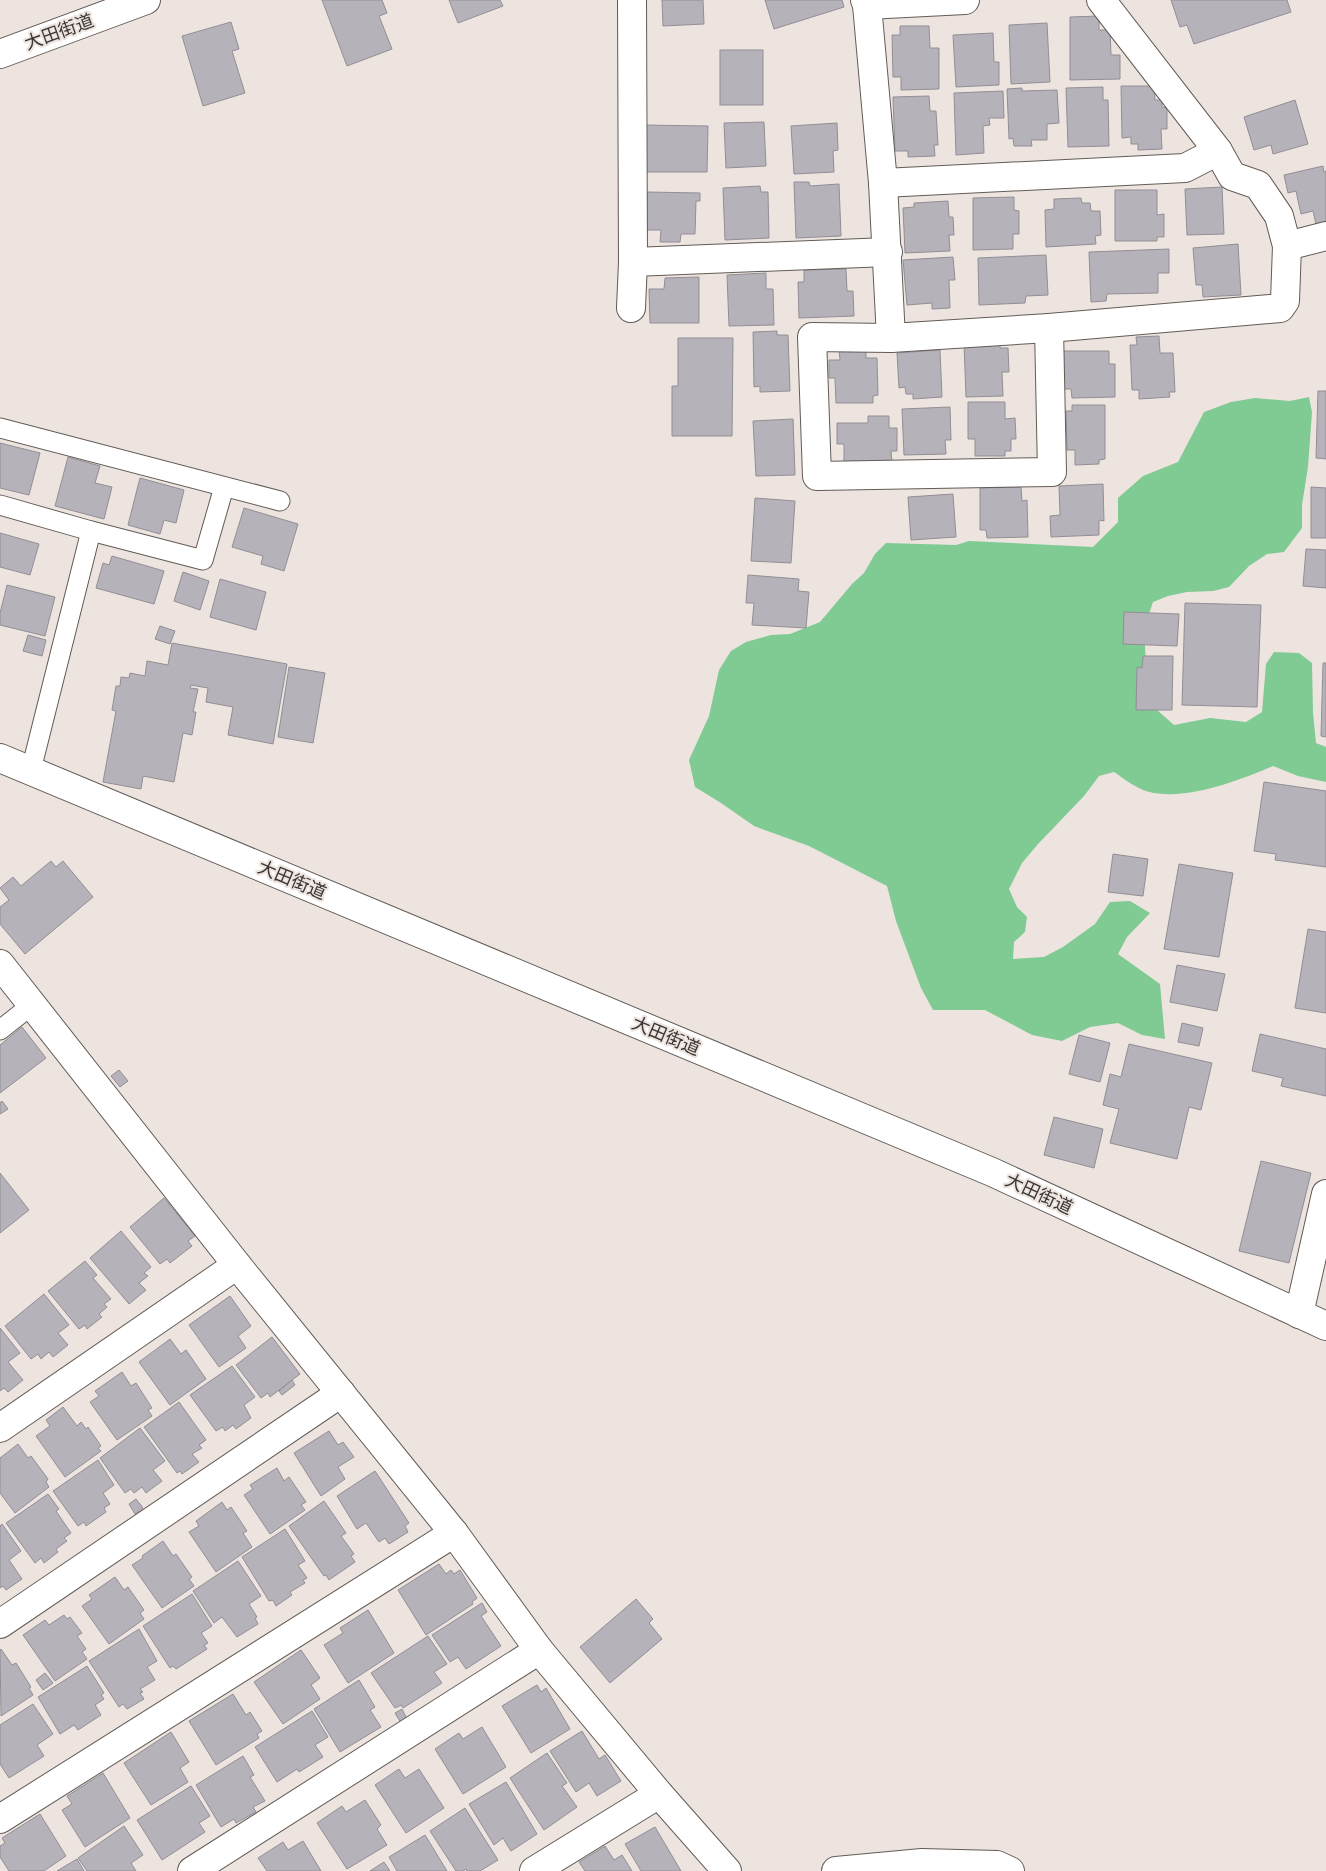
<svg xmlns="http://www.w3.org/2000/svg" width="1326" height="1871" font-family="Helvetica,'Noto Sans JP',sans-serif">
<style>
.forest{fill:#80ca93}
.building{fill:#b6b2ba;stroke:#928e95}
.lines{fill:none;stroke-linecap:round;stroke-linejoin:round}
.service-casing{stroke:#625b56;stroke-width:21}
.minor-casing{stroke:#625b56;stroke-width:30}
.service{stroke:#fff;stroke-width:19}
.minor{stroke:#fff;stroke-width:28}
.labels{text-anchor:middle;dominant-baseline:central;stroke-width:4;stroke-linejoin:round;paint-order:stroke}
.street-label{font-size:18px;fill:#3a3634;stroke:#ede4df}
</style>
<rect width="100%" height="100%" fill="#ede4df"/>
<!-- forest -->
<path class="forest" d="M 1309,397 L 1312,412 L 1308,467 L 1302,505 L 1302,528 L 1284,552 L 1267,554 L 1249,566 L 1229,587 L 1213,591 L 1187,592 L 1168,596 L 1153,602 L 1144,628 L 1148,702 L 1174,725 L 1210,718 L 1246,722 L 1262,712 L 1266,664 L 1274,652 L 1299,653 L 1312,663 L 1313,713 L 1316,743 L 1326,747 L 1326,782 L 1298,776 L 1273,766 C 1240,780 1191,799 1154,793 C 1139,791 1126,780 1114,772 L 1099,776 L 1084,796 L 1038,844 L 1022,863 L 1009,889 L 1017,907 L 1027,917 L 1025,932 L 1014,942 L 1013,959 L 1044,957 L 1063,947 L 1095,924 L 1110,902 L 1130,901 L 1150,913 L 1127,937 L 1118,954 L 1160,984 L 1165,1039 L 1142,1035 L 1118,1023 L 1090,1027 L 1062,1041 L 1032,1035 L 985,1010 L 933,1010 L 921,988 L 896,921 L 887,886 L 809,846 L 754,826 L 721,803 L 695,787 L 689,760 L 709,716 L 719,670 L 731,651 L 746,642 L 771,635 L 790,634 L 820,622 L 852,584 L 864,573 L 875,554 L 886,543 L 956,545 L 969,541 L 1093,547 L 1118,522 L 1118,498 L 1143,476 L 1178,462 L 1204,412 L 1231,402 L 1255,398 L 1290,401 Z"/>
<!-- building -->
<g class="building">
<polygon points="322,0 382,0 387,13 379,16 392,49 347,66"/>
<polygon points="449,0 500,0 503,6 458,23"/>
<polygon points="662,0 703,0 704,24 663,26"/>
<polygon points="765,0 842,0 844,7 774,29"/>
<polygon points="1171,0 1287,0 1291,12 1194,44 1187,25 1180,27"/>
<polygon points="1099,16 1099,30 1110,30 1111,55 1120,55 1120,79 1070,80 1070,17"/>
<polygon points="231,22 239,49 232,51 245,93 203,106 182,36"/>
<polygon points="1047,23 1050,82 1011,84 1009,25"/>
<polygon points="900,26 929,26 930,48 939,48 939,89 901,90 901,77 893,77 892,35 900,35"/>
<polygon points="993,33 994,62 999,62 999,85 956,87 953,35"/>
<rect x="720" y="50" width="43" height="55"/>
<polygon points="1121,86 1154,86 1155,100 1162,100 1162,107 1167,108 1167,129 1161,129 1162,149 1138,150 1138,144 1131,144 1131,137 1122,138"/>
<polygon points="1103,87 1103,100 1108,100 1109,146 1068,147 1066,88"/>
<polygon points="1022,88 1022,91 1057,90 1059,123 1047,124 1047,140 1031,140 1032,146 1014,146 1013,138 1009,139 1007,89"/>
<polygon points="1003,91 1004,118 989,118 990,125 983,126 984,153 956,155 954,93"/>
<polygon points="929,96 930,111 936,111 938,145 934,145 935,156 908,157 908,151 895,151 893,97"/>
<polygon points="1295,100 1308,144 1273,154 1271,145 1254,150 1244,117"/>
<polygon points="764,122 766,166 726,168 724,123"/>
<polygon points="837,123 838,150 833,151 834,172 794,174 791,126"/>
<polygon points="643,125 708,126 707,172 643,172"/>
<polygon points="1323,166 1324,172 1326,171 1326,222 1316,224 1313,211 1301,214 1296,191 1288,193 1284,175"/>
<polygon points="794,182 809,182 810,186 839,184 841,236 796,238"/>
<polygon points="760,186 761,192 768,192 769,238 725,240 723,188"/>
<polygon points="1222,187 1224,234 1187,235 1185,189"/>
<polygon points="1115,190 1157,190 1157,215 1164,214 1164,237 1157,237 1157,241 1115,241"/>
<polygon points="647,192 700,193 700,201 696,201 695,234 681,234 680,242 660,242 661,230 646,230"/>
<polygon points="1014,197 1014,210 1019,211 1019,234 1013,234 1013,249 973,250 973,198"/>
<polygon points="1081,198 1082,203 1090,203 1091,211 1100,211 1101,235 1095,236 1096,244 1046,247 1045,210 1054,209 1054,199"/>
<polygon points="948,201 949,217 953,217 954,235 949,235 950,251 905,253 903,208 914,207 914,203"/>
<polygon points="1238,244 1241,295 1203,297 1202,285 1196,285 1193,248"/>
<polygon points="1169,249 1169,273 1158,273 1158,293 1107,294 1106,301 1091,302 1089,252"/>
<polygon points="1046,255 1048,295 1026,296 1025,303 979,305 978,258"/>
<polygon points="953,257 955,280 949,280 950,308 932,309 932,303 907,305 903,260"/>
<polygon points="846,269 847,291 853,291 854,316 799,318 798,282 804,282 804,270"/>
<polygon points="766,273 766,289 773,289 774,325 729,326 727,275"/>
<polygon points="699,277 699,323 650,323 649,289 664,289 665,278"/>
<polygon points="777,331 777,335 788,335 790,391 760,392 760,386 754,387 753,332"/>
<polygon points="1159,336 1160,353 1173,353 1175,392 1169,392 1170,397 1139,399 1139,390 1132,390 1130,345 1137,345 1136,337"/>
<polygon points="678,338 733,338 732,436 672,436 672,386 678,386"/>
<polygon points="1000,342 1000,348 1008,348 1009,372 1002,372 1003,396 966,397 964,344"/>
<polygon points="866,348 866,358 877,358 878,395 873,396 873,403 836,403 835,378 829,378 829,360 840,360 839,349"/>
<polygon points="940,350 942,397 913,399 913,394 906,394 905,387 899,388 897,353"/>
<polygon points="1063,351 1109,351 1109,364 1115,364 1115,397 1072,398 1071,389 1064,389"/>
<polygon points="1318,391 1326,391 1326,459 1316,458"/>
<polygon points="968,402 1005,402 1005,419 1015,418 1016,439 1011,439 1011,451 1005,451 1005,456 975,456 975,439 968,439"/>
<polygon points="1072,405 1105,405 1105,459 1099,460 1099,464 1075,465 1075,450 1067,450 1066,411 1072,411"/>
<polygon points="950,407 951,440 945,440 946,454 904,455 902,409"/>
<polygon points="868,416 889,416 889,428 897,428 897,451 891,451 892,462 844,462 844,444 837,444 837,423 868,423"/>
<polygon points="793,419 795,475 756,476 753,421"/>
<polygon points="0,443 40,453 29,495 0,488"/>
<polygon points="68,457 100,466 95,483 112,487 104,519 55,506"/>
<polygon points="140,478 184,490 176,523 164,520 160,534 128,525"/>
<polygon points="1103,484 1104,521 1099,520 1099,535 1051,537 1050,516 1060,515 1059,486"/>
<polygon points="1021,487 1022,501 1027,500 1028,537 987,538 986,530 980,530 980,488"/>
<polygon points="1311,487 1326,488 1326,538 1311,538"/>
<polygon points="953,494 956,537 911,540 908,497"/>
<polygon points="755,498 795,501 791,563 751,561"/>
<polygon points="244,508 298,524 284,571 261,564 263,556 232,547"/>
<polygon points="0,533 39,544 30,575 0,567"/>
<polygon points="1306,549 1326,550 1326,588 1303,586"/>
<polygon points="112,556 164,571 154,604 96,588 103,563 109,565"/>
<polygon points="183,572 209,581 200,610 174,601"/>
<polygon points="748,575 799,579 798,591 809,592 806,628 752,625 754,603 746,603"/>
<polygon points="220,579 266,592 256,630 210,617"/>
<polygon points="7,585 55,597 45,636 0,625 0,613"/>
<polygon points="1185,603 1261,605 1257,707 1182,705"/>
<polygon points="1124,612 1179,614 1177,646 1123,644"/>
<polygon points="160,626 175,631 170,644 155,639"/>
<polygon points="28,635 46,640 42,656 23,651"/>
<polygon points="172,643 287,664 273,744 228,735 233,707 206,702 208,688 191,685 190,688 198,689 193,712 196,712 192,735 183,733 174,782 143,776 141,789 103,782 116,711 112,710 116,686 120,686 121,677 129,678 130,673 145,676 147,661 168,665"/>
<polygon points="1143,656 1173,656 1172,710 1136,710 1137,667 1142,668"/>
<polygon points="1323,663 1326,663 1326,737 1321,736"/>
<polygon points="289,667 325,673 313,743 278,737"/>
<polygon points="1264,782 1326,791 1326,867 1275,860 1276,854 1254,851"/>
<polygon points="1113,854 1148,859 1143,896 1108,892"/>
<polygon points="51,861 56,867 63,861 93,897 25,954 0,924 0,907 9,900 0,888 13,877 21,886"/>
<polygon points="1179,864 1233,873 1219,957 1164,949"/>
<polygon points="1308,929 1326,932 1326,1013 1295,1008"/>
<polygon points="1177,965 1225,974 1217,1011 1170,1002"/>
<polygon points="1182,1023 1203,1028 1199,1046 1178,1042"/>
<polygon points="22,1027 46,1058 0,1093 0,1045"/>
<polygon points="1260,1034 1326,1049 1326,1096 1281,1086 1283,1078 1252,1071"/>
<polygon points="1079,1035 1110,1043 1100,1082 1069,1074"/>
<polygon points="1129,1044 1212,1063 1201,1110 1189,1107 1177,1159 1110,1143 1119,1109 1103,1105 1110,1074 1121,1077"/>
<polygon points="119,1070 128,1081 120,1087 111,1076"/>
<polygon points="2,1101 8,1109 0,1114 0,1103"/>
<polygon points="1054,1117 1103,1129 1094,1168 1044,1155"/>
<polygon points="1261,1161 1311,1173 1289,1263 1239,1251"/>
<polygon points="0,1173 29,1210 0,1233"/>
<polygon points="164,1198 195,1236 188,1241 192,1246 170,1263 167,1259 160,1264 130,1227"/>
<polygon points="121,1231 151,1267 144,1273 148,1276 139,1283 146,1290 129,1304 90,1258"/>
<polygon points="85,1261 97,1275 93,1278 111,1299 104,1304 107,1307 99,1314 102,1317 87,1329 85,1325 79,1329 48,1291"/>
<polygon points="44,1294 69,1325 58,1333 68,1345 53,1357 49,1352 41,1359 38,1354 31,1359 5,1326"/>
<polygon points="230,1296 251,1326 238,1336 246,1348 219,1367 189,1325"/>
<polygon points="0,1328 20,1353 8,1362 23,1380 8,1392 4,1388 0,1391"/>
<polygon points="272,1337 300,1374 270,1397 268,1393 261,1398 236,1365"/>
<polygon points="170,1339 181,1354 186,1350 206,1379 170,1405 139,1362"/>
<polygon points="232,1366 255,1397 244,1405 251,1418 236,1429 233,1425 225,1431 223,1427 216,1431 190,1395"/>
<polygon points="122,1372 131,1386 136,1383 152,1408 148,1410 152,1416 117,1440 90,1402 99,1396 95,1391"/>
<polygon points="292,1380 295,1385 282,1395 279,1391"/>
<polygon points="179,1402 206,1440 199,1445 202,1448 192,1454 199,1462 182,1474 180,1471 177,1473 144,1427"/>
<polygon points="63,1407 77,1426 81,1422 86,1429 88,1427 101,1446 98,1448 101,1451 65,1477 36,1436 50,1426 46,1420"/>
<polygon points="140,1428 165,1461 153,1470 162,1481 146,1493 142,1487 134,1493 131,1489 125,1493 100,1458"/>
<polygon points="329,1431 338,1445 343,1442 354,1457 338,1467 345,1479 321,1496 294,1453"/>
<polygon points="18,1444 28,1458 31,1456 48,1479 46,1482 49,1487 15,1513 0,1493 0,1458"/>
<polygon points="98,1460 114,1485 103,1493 110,1504 104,1508 106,1512 86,1526 84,1522 78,1526 53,1491"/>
<polygon points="277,1468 284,1481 289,1477 306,1502 301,1505 305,1510 270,1534 244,1495 253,1489 250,1485"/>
<polygon points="375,1471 409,1523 405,1526 408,1532 389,1544 385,1538 379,1542 366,1523 357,1529 337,1496"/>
<polygon points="48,1494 59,1509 56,1511 71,1533 64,1538 67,1541 56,1549 58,1552 44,1563 41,1558 35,1563 6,1523"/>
<polygon points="136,1499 143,1508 135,1514 129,1504"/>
<polygon points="324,1501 346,1533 341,1536 354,1554 351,1556 355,1562 329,1580 326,1575 324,1576 289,1526"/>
<polygon points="222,1502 227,1510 231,1507 247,1531 243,1533 252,1547 216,1572 189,1532 199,1526 196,1521"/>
<polygon points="2,1524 21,1551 9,1560 22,1579 6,1590 3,1586 0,1588 0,1526"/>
<polygon points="285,1529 305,1561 298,1565 307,1578 303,1580 305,1583 290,1592 292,1595 276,1606 273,1600 269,1601 242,1557"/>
<polygon points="163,1541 173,1556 176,1554 192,1577 189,1579 194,1586 162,1608 132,1565 143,1558 142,1556"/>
<polygon points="238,1561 261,1596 249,1604 257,1617 255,1618 258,1624 237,1637 222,1617 214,1623 193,1591"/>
<polygon points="439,1564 446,1574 451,1570 454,1574 460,1570 477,1598 472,1602 473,1604 426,1635 398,1590"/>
<polygon points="115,1577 124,1590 128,1587 144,1610 140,1613 144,1619 109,1644 82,1606 92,1599 89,1595"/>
<polygon points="192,1594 212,1626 201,1633 208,1643 204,1645 207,1649 176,1669 173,1666 170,1668 143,1626"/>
<polygon points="636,1599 653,1619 649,1623 662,1639 610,1683 580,1647"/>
<polygon points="482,1603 487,1612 481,1616 501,1646 466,1669 458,1657 450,1662 432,1635"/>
<polygon points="368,1610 394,1653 348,1683 324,1645 343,1633 340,1628"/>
<polygon points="64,1615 67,1619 70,1617 82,1633 77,1636 86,1649 82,1652 87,1659 55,1681 23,1635 45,1620 49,1625"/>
<polygon points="139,1629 157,1661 147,1667 155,1680 140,1689 143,1692 140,1693 144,1699 127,1709 123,1704 119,1707 89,1661"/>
<polygon points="428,1636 447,1664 434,1672 442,1683 403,1708 401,1705 395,1708 371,1673"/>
<polygon points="1,1649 12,1665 16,1663 31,1687 29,1688 33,1695 1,1716 0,1650"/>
<polygon points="301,1650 320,1678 311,1685 320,1699 283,1724 254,1682"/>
<polygon points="87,1666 104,1693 101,1695 104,1699 95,1705 101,1715 78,1730 74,1725 60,1734 38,1697"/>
<polygon points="45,1673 53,1683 43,1690 36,1680"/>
<polygon points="359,1680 375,1707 370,1710 381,1727 340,1752 314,1709"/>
<polygon points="537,1685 541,1692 546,1688 570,1729 531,1753 502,1706"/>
<polygon points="233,1694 246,1715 250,1712 262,1731 257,1734 259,1738 216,1765 189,1721"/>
<polygon points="33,1704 53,1734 37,1745 44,1756 9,1778 0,1764 0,1725"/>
<polygon points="402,1709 407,1719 401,1723 395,1713"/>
<polygon points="312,1711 328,1737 315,1745 323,1757 299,1772 297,1769 277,1782 255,1747"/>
<polygon points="482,1727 506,1767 463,1794 435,1749 459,1733 463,1739"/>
<polygon points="582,1731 599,1759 605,1755 621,1781 597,1796 589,1783 576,1792 550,1751"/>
<polygon points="171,1732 189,1762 180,1768 188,1782 151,1805 124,1763"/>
<polygon points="547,1753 567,1783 562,1786 577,1807 544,1830 510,1778"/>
<polygon points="243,1756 254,1775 250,1777 265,1801 253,1807 256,1812 236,1823 234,1819 221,1827 196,1785"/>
<polygon points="399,1769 405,1778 419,1769 444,1808 406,1833 375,1785"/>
<polygon points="103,1773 130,1818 85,1847 62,1810 72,1804 67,1796"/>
<polygon points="506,1782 537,1834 511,1851 503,1838 494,1845 469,1804"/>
<polygon points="191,1786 210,1816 199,1823 205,1832 162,1860 137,1820"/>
<polygon points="365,1800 381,1825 377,1829 387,1845 347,1869 317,1823 342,1806 346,1812"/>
<polygon points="465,1808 498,1860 480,1871 467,1871 466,1869 463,1871 456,1871 430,1831"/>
<polygon points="40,1814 66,1856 44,1871 9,1871 0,1857 0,1846 5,1843 2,1838"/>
<polygon points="124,1826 143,1855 131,1863 136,1871 87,1871 78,1858"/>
<polygon points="655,1827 681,1871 641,1871 625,1844"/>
<polygon points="425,1835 447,1871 397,1871 389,1857"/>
<polygon points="303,1841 321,1871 267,1871 258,1858 283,1842 288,1850"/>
<polygon points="605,1846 614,1860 622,1855 632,1871 585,1871 579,1862"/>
<polygon points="77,1859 84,1871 57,1871"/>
<polygon points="384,1862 390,1871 370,1871"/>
</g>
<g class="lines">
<defs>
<g id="service">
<polyline points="0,428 280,501"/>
<polyline points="0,505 91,531 203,560 224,487"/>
<polyline points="31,770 91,531"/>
<polyline points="0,1030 33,1004"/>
</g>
<g id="minor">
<polyline points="865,0 867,5 883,183 891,338 1049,328 1280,308 1285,301 1287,246 1279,216 1258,185 1232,176 1218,151 1101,0"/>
<polyline points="867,5 965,0"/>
<polyline points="0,54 146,0"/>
<polyline points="883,183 1185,168 1218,151"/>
<polyline points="1287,246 1326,236"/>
<polyline points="633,262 888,252"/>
<polyline points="631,308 633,262 632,0"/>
<polyline points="891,338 812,337 817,476 1052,472 1049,328"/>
<polyline points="0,758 992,1172 1326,1326"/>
<polyline points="0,964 237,1265 454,1533 539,1650 659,1794 727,1871"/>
<polyline points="1299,1314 1326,1194"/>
<polyline points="0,1428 237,1265"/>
<polyline points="0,1624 341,1393"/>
<polyline points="0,1819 454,1533"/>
<polyline points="192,1871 539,1650"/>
<polyline points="534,1871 659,1794"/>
<polyline points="836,1871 922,1863 997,1865 1010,1871"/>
</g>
</defs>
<!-- service casing -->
<use href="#service" class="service-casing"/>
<!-- minor casing -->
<use href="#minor" class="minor-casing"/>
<!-- service -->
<use href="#service" class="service"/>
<!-- minor -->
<use href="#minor" class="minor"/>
</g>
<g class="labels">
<!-- street labels -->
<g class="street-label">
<text transform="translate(59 32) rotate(-20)">大田街道</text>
<text transform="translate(292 880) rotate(23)">大田街道</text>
<text transform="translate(666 1036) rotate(23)">大田街道</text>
<text transform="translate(1039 1194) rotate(25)">大田街道</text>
</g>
</g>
</svg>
